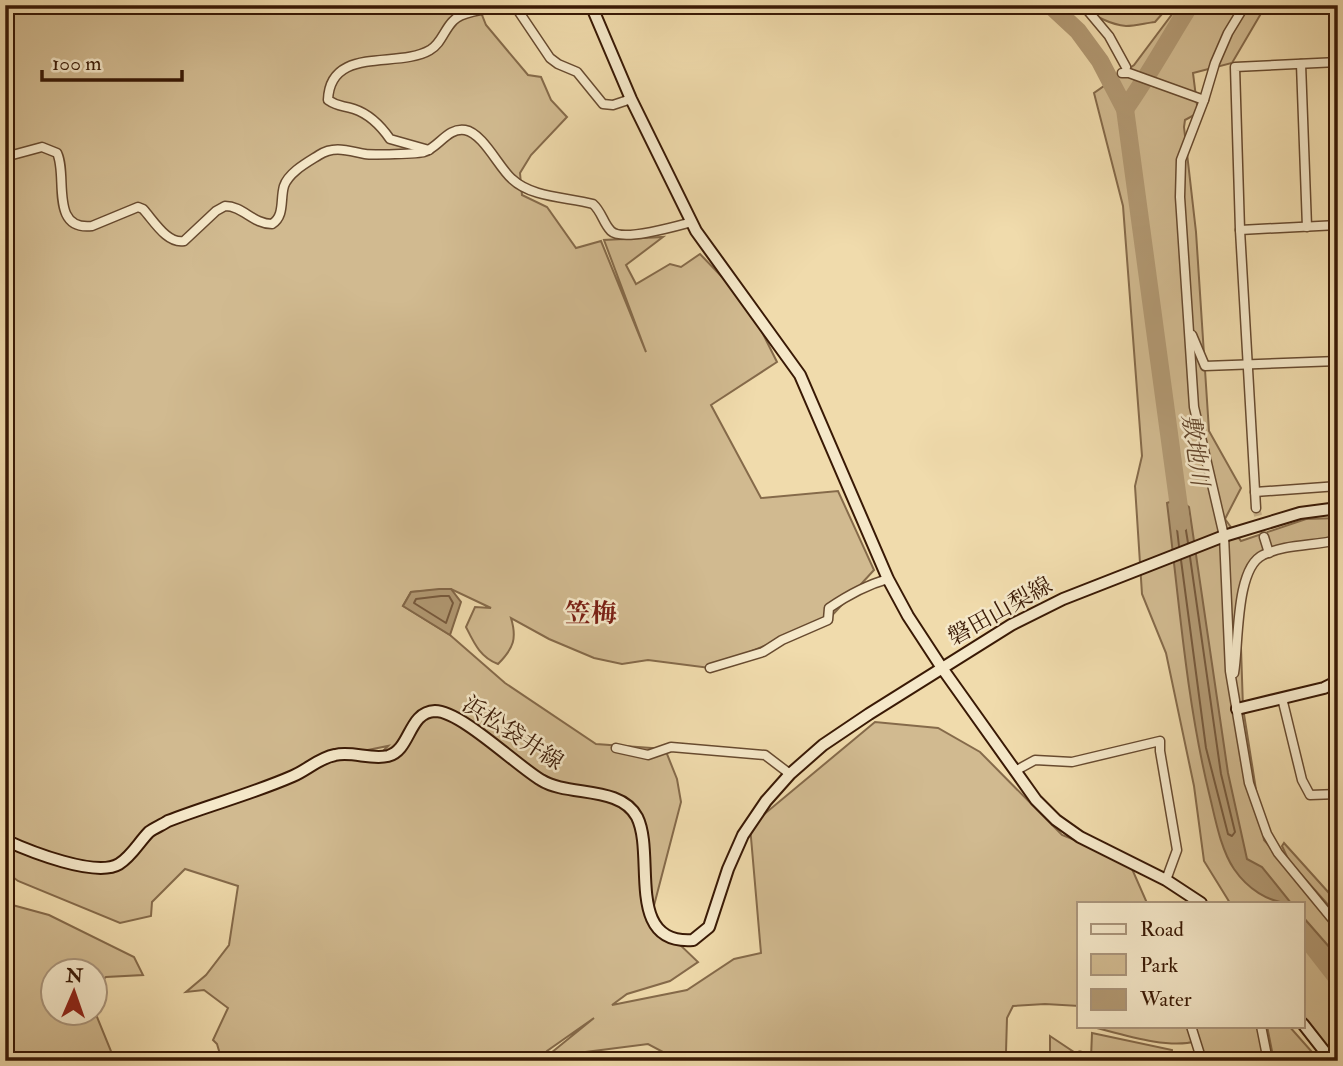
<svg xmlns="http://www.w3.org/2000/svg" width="1343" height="1066" font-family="'IM FELL Double Pica','Noto Serif JP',serif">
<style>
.green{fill:#d1ba90;stroke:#856a4a;stroke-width:2;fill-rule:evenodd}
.water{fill:#b29973;stroke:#826647;stroke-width:2}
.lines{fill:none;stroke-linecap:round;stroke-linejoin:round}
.shore{stroke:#76593c;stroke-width:2}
.river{stroke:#b29973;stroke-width:18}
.street-tunnel{stroke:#cbb48b;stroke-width:8;stroke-dasharray:8 4;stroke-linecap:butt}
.street-casing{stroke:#674a2f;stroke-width:11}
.secondary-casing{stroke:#391905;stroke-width:14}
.street{stroke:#f5e8c9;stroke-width:8}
.secondary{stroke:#f5e8c9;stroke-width:10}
.labels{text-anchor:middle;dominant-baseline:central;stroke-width:5;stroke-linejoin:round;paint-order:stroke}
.street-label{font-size:23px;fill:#391905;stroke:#f5e8c9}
.water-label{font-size:24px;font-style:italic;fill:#63462c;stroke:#f5e8c9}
.quarter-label{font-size:26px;font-weight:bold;fill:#7a1f14;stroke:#f5e8c9}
</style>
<rect width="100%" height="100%" fill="#f0dbac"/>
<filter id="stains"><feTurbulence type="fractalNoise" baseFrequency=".00286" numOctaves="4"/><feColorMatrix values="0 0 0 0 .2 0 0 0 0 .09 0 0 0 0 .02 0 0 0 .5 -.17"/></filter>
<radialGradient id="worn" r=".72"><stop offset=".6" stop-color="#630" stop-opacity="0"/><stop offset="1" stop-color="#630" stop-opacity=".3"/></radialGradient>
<!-- green -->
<g class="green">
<path d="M 5,5 L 478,5 L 486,25 L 528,75 L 541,77 L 551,100 L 567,117 L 531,155 L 520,173 L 522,195 L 547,207 L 576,248 L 601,241 L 646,352 L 604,240 L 663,237 L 626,265 L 636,284 L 670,264 L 681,267 L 700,254 L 748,304 L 777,362 L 711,405 L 761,498 L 838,491 L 874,570 L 828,620 L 710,668 L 648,660 L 622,664 L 594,658 L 549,639 L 511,618 C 517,638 514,648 498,664 C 480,657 474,643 466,627 L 475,607 L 491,608 L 451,589 L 411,592 L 403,606 L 450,635 L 505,683 L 596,744 L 665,749 L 677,779 L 681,802 L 651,917 L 698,962 L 670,981 L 627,994 L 612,1005 L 687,990 L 734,959 L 761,953 L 750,826 L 875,722 L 938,728 L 980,752 L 1062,835 L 1129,862 L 1147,903 L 1079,903 L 1079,1006 L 1045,1004 L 1013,1006 L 1007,1018 L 1006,1052 L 1050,1055 L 1050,1036 L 1080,1056 L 1091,1058 L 1092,1033 L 1172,1050 L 1171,1061 L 680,1061 L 648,1044 L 546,1057 L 594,1018 L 547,1051 L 540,1061 L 222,1061 L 217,1044 L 213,1040 L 228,1008 L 204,990 L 186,992 L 206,975 L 229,945 L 238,886 L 185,869 L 152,902 L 151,916 L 120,923 L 18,881 L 5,871 L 5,545 L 13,520 L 5,517 ZM 388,746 L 377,757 L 328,758 Z"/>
<path d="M 1084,5 L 1170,5 L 1155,22 C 1146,23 1135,26 1126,26 C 1113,25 1091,16 1084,5 Z"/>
<polygon points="1179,5 1266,5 1232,63 1193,73 1198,113 1185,120 1184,127 1196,232 1209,431 1241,488 1225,519 1241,541 1306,519 1338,518 1338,535 1254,558 1240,618 1243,708 1264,840 1338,924 1338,1061 1333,1061 1303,1017 1303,903 1230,903 1204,861 1194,786 1166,653 1142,594 1135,486 1142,456 1123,206 1094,93 1134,65"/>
<polygon points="1284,843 1338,903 1338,916 1289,861 1282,846"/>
<polygon points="5,903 49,915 134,957 143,975 106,977 95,986 94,972 52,972 52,1014 94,1014 95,1012 115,1061 5,1061 5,1051 8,1050 5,1033"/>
<path d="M 1089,1026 L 1258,1026 L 1264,1061 L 1201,1061 L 1196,1041 C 1168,1050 1118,1033 1089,1026 Z"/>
<polygon points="1267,1026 1289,1026 1320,1061 1274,1061"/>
</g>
<!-- water -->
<g class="water">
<path d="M 1178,499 L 1189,507 L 1228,773 L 1247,859 L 1262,867 L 1291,903 C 1268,903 1247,888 1234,869 C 1220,848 1215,817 1209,793 C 1186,698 1179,599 1167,503 Z"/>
<polygon points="439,589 451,589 461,602 450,635 403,606 411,592"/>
<polygon points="1303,917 1338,957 1338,990 1323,960 1303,934"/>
</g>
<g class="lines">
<!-- shore -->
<g class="shore">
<polyline points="1179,546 1175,512 1178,509 1183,512 1188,543"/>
<polyline points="1181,560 1206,748 1228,834 1232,836 1235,832 1221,774 1190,557"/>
<polygon points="441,596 449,596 453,603 446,623 414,603 416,599"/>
</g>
<!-- river -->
<g class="river">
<polyline points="1050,5 1078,31 1100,61 1125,109 1181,522"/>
<path d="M 1125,109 C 1149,75 1168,40 1190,5"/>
<polyline points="1303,934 1338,979"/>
</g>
<!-- street-tunnel -->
<polyline class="street-tunnel" points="1256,508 1264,537"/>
<defs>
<g id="street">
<polyline points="1083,5 1109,36 1126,67"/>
<polyline points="1245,5 1228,33 1215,63 1204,100 1181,160 1180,197 1194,407 1224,536 1230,671 1249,783 1267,834 1278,853 1338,926"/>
<polyline points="1301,64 1307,227"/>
<polyline points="1122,73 1129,73 1204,100"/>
<path d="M 429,150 L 390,139 C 381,126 369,114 354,109 C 342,105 338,107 328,100 C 330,45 398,69 430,50 C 441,44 444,30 453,21 C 462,10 501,7 515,6 L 550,58 L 558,64 L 577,72 L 603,104 L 613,105 L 631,99"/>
<path d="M 5,157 L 42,147 L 57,153 C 68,175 49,231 92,226 L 138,207 L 143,209 C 154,221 167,244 184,241 L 216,211 L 225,206 C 243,206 253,224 272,224 C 285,216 280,199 284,186 C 289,172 308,162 319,155 C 334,145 349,151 365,154 C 371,155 419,154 424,152 C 438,148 448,127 465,130 C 483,133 499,168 512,179 C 532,198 568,197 593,204 C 602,212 603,223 611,231 C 622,242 677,226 692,222"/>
<polyline points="1240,230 1338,225"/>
<polyline points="1192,335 1205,366 1338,361"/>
<polyline points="1255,492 1338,486"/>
<polyline points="1256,508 1240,230 1235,67 1338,62"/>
<polyline points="1264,537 1269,553"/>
<path d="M 710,668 L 763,652 L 782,640 L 828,620 L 829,608 C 848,595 866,585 888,579"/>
<path d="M 1234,673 C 1239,645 1235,568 1263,555 C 1285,544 1314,546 1338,540"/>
<polyline points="1282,698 1302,780 1310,795 1338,794"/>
<polyline points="616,748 648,755 671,747 765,755 790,774"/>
<polyline points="1015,771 1035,760 1072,762 1160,741 1160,751 1177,850 1166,880"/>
<polyline points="1191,1026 1202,1061"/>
<polyline points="1261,1026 1268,1061"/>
<polyline points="1080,1056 1101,1061"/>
</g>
<g id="secondary">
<polyline points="591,5 631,99 696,231 800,375 888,579 908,616 942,668 1036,800 1056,820 1080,837 1166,880 1201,903"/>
<polyline points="1237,709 1324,688 1338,681"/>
<path d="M 5,840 C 29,851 96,878 119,864 C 132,856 139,842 149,832 C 154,828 162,825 168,821 C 209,805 252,794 293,776 C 307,770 319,758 335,755 C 352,751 371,760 388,756 C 411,750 408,712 435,711 C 461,711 517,766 541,780 C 568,797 620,785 637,817 C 656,855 624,945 693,940 L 709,927 L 728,869 L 743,835 L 766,801 L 790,774 L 823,745 L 869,714 L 1011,625 L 1063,599 L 1224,536 L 1300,513 L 1338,508"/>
<polyline points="1303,1024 1332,1061"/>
</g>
</defs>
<!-- street casing -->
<use href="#street" class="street-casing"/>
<!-- secondary casing -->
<use href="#secondary" class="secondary-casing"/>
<!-- street -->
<use href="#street" class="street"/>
<!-- secondary -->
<use href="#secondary" class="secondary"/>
</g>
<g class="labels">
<!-- street labels -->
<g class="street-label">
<text transform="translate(1000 611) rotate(-29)">磐田山梨線</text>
<text transform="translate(513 733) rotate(33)">浜松袋井線</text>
</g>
<!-- water labels -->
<g class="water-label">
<text transform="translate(1195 450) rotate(82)">敷地川</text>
</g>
<!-- quarter labels -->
<g class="quarter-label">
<text x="591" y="614">笠梅</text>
</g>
</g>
<!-- margin -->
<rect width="1343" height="1066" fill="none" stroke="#f0dbac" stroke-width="28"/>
<rect x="7" y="7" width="1329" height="1052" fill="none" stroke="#391905" stroke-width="3.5"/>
<rect x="14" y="14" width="1315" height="1038" fill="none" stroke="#391905" stroke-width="2"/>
<!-- legend -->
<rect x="1077" y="902" width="228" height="126" fill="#f5e8c9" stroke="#aa957b" stroke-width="2"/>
<rect x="1091" y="924" width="35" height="10" fill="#f5e8c9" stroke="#aa957b" stroke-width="2"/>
<text x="1140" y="936" font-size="21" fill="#391905">Road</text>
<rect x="1091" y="954" width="35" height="21" fill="#d1ba90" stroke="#aa957b" stroke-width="2"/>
<text x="1140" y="972" font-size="21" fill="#391905">Park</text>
<rect x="1091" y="989" width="35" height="21" fill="#b29973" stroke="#aa957b" stroke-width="2"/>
<text x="1140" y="1006" font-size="21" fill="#391905">Water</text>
<!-- north arrow -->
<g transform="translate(74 992) rotate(2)"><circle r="33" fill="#f5e8c9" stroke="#aa957b" stroke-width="2"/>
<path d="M0-5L12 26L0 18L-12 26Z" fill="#8f2418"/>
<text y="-10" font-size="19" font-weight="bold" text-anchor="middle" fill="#391905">N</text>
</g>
<!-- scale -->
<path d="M42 70v10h140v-10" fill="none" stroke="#391905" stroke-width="3.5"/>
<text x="52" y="70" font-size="21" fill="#391905" stroke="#f5e8c9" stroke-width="5" paint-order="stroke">100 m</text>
<rect width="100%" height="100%" filter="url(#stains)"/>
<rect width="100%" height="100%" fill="url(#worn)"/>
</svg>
